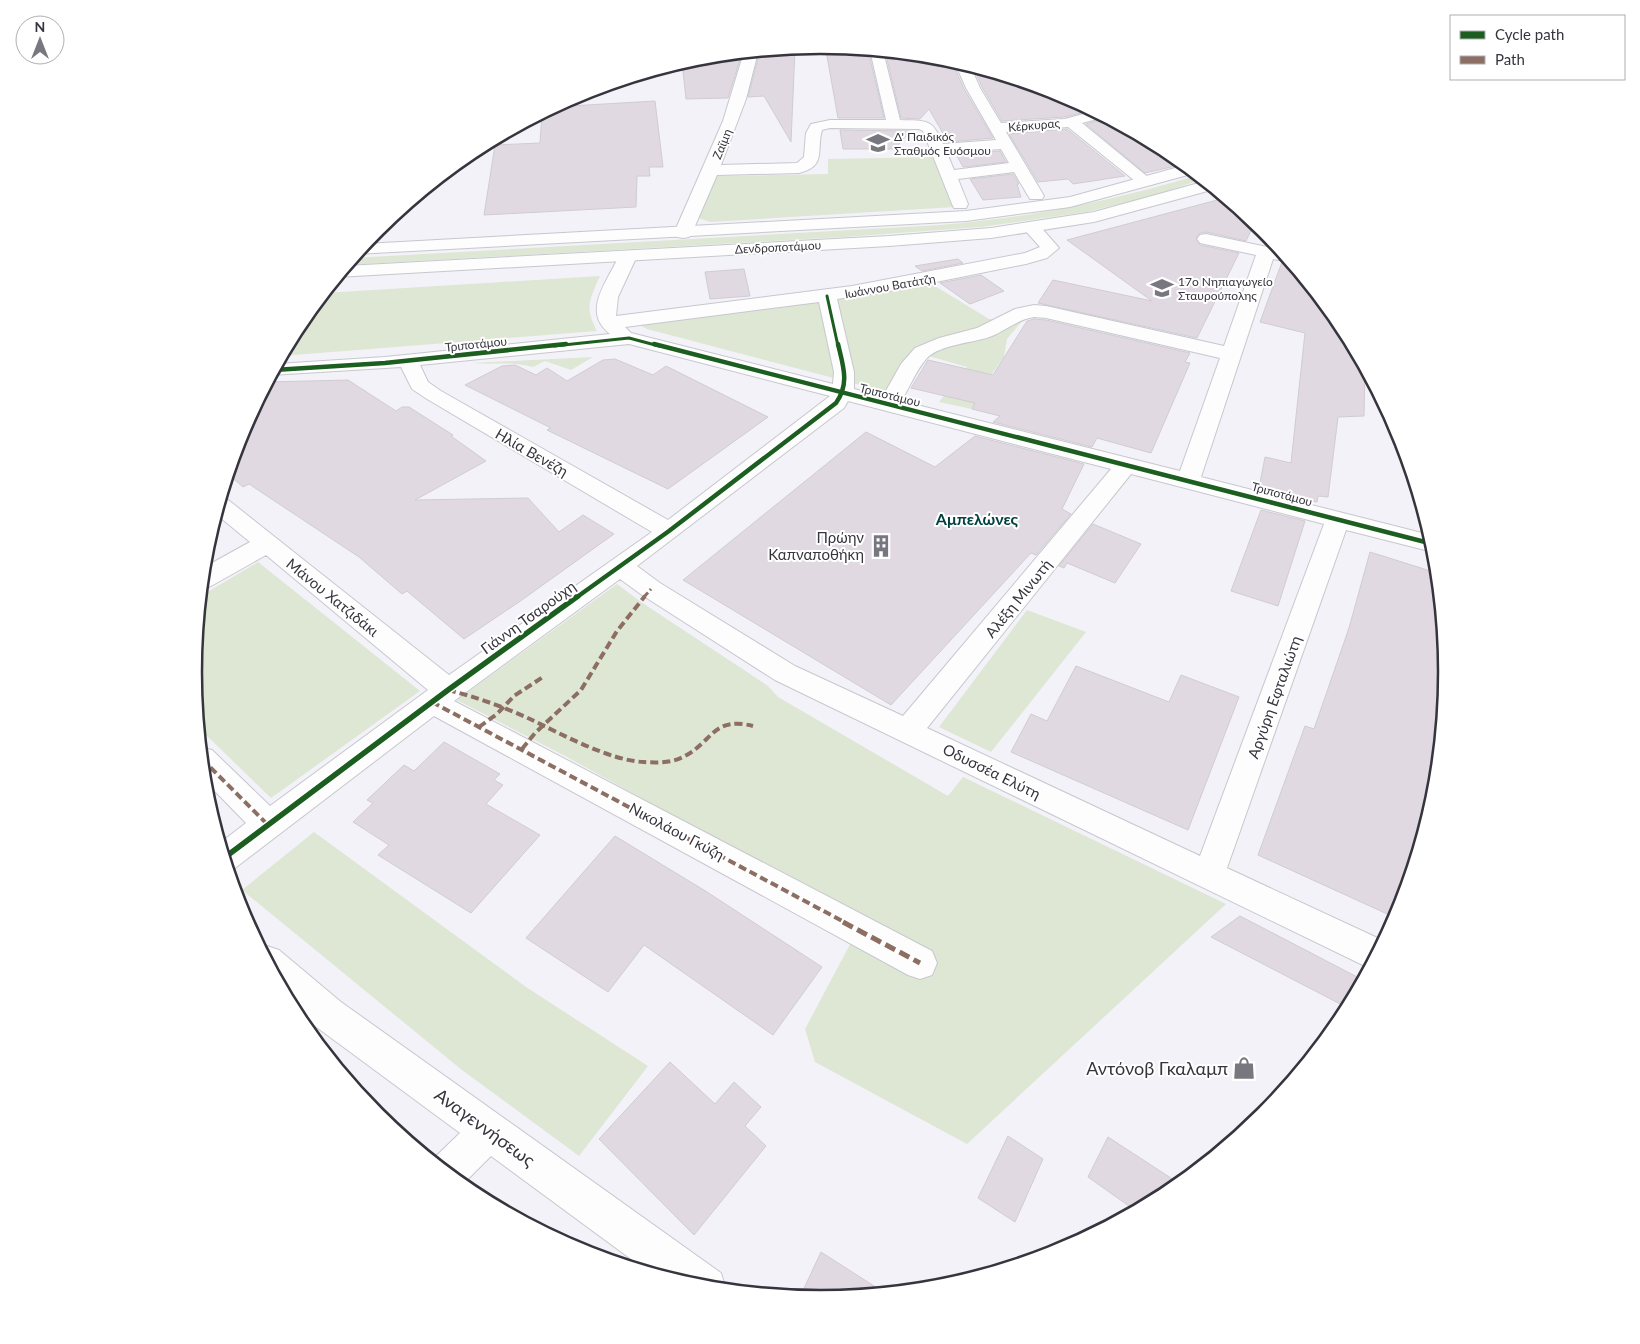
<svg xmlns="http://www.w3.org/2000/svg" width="1640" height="1344" font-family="Lato,sans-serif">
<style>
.green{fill:#dde7d4}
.building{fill:#e1d9e2;stroke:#d0ccd1}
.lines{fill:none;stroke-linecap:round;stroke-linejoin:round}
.minor-casing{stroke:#c7c7ce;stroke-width:2}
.major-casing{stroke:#c7c7ce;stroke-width:2}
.minor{fill:#fdfdfe;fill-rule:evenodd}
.major{fill:#fdfdfe;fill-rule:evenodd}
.quiet-far2{stroke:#8d6e63;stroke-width:3;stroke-dasharray:6 3;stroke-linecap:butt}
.quiet-far1{stroke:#8d6e63;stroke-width:4;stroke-dasharray:8 4;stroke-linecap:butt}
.quiet{stroke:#8d6e63;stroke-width:5;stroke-dasharray:11 5;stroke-linecap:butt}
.cycleway-far2-casing{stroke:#fff;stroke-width:5}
.cycleway-far1-casing{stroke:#fff;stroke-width:7}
.cycleway-casing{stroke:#fff;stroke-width:9}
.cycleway-far2{stroke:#1b5e20;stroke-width:3}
.cycleway-far1{stroke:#1b5e20;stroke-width:4.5}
.cycleway{stroke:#1b5e20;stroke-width:5.5}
.labels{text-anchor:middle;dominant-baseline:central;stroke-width:4;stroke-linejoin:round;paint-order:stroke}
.far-street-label{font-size:12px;fill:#36353e;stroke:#fff}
.far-poi-label{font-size:12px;fill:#36353e;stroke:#fff;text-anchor:start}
.street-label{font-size:15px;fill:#36353e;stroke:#fff}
.poi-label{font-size:15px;fill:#36353e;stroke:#fff;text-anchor:end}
.neighbourhood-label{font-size:16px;font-weight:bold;fill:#00413e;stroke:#fff}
.near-poi-label{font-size:18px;fill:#36353e;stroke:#fff;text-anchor:end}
.near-street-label{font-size:18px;fill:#36353e;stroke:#fff}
.rim{fill:none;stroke:#36353e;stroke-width:2.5}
</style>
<rect width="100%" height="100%" fill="#f3f2f9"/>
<!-- green -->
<g class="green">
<polygon points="935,157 955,207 710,222 698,218 715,176 828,174 828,159"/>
<path d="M 1198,175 L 1203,179 L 1152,196 L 1086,212 L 981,227 L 844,237 L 347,265 L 353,258 L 940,225 C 1028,218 1113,201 1198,175 Z"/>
<path d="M 600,276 C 590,299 584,307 597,331 L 281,356 L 299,323 L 324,293 Z"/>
<polygon points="930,283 989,319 1022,321 1007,339 1004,357 991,375 972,409 939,402 967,367 925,355 895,394 647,329 638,324 811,303"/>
<path d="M 593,357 L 571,370 L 545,361 L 533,367 C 511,361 494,365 472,363 Z"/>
<polygon points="258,562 420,691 271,798 199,728 193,672 201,596"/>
<polygon points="617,584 641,602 768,686 778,697 948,796 963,777 1226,904 967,1144 815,1062 805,1029 863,920 567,757 457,700"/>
<polygon points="1027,610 1086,632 991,752 939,727"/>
<polygon points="314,832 526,987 648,1066 579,1156 462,1070 242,890"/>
</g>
<!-- building -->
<g class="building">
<polygon points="825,45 868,50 884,118 838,118"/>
<polygon points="795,48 791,142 764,96 748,97 760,51"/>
<polygon points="885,51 943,57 954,61 953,64 964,89 993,138 948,142 929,109 920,119 901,118"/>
<polygon points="742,53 728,98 686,99 682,62 698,57"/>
<polygon points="973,66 1060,93 1092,110 1065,117 1002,121 982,87"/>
<polygon points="655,101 663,167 649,167 650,176 637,176 636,207 484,215 495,145 540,143 542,113 553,107"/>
<polygon points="1107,118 1169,151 1184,164 1145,173 1086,124"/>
<polygon points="1067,129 1125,176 1073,184 1068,179 1038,182 1009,134"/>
<polygon points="840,130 910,131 895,149 843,149"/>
<polygon points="1000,151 1006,162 963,167 956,154"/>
<polygon points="1013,174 1019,184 1017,184 1021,197 983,200 970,179"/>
<polygon points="1221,199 1228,199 1255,222 1246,241 1206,232 1200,233 1196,238 1200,245 1239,253 1197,338 1038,303 1053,280 1152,301 1067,240"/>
<polygon points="958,259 963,263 922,271 915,266"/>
<polygon points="1282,262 1291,263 1341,324 1365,367 1364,416 1338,417 1328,497 1318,496 1317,502 1312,501 1311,503 1259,488 1265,457 1291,463 1305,333 1260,322"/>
<polygon points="744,269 750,296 710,299 705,272"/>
<polygon points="981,275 1004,291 970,304 940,283"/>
<polygon points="1034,319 1046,320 1190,353 1185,362 1190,363 1151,453 1097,438 1092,447 993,422 1000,416 972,409 975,403 911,388 928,360 993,375 1027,321"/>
<polygon points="615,359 653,375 666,366 768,417 668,489 547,430 551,428 465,385 502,366 515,365 536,375 547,368 567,381 603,360"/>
<polygon points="348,380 396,411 402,407 409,407 453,435 451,436 486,461 415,500 528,498 559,532 583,515 614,534 519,602 464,639 407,591 402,594 359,557 249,484 243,487 228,474 241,432 267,382"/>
<polygon points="866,432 935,467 975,436 1084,464 1062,509 1071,514 1036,555 1031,553 891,705 683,580"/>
<polygon points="1261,510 1305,521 1278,606 1231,591"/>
<polygon points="1093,524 1141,544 1115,583 1067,563 1064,568 1059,566"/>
<polygon points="1370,552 1437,573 1447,672 1435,795 1396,918 1258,855 1305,726 1314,729 1349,628"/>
<polygon points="1076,666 1169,702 1181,675 1239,697 1188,830 1011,752 1031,714 1047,721"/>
<polygon points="444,742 500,774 494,780 503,785 486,804 540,835 471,913 378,855 389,845 353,822 373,803 367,800 404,765 414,771"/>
<polygon points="615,836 707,892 822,967 773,1035 644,945 608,992 526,938"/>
<polygon points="1240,916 1363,980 1348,1008 1211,937"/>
<polygon points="670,1062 715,1104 734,1082 761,1107 745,1126 766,1146 694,1235 599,1139"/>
<polygon points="1008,1136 1043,1159 1015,1222 978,1198"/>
<polygon points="1108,1137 1180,1184 1168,1193 1136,1211 1088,1177"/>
<polygon points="821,1252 885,1293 820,1299 800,1297"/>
</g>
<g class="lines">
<defs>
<g id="minor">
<path d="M 870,50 L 883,51 L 900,120 C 927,121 932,118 943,144 L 996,140 L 966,88 L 955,63 L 956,61 L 970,65 L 980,88 L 1001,123 L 1065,119 L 1094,111 L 1105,117 L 1082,123 L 1154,182 L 1152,185 L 1140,185 L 1068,127 L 1006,132 L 1044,196 L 1042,199 L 1030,199 L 1014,172 L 958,179 L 968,204 L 966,208 L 954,208 L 952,204 L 923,131 L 919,129 L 830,128 L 822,130 C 816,151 827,166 799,173 L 717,175 L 692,233 L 689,237 L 683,238 L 677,237 L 674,233 L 723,121 L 744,52 L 758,52 L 746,99 L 721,165 L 797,163 L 804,157 L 806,133 L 811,124 L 830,120 L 886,120 ZM 1001,149 L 1009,163 L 954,170 L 947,153 Z"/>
<path d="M 1032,223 L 1038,224 L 1059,248 L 1047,258 L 1026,264 L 901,289 L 837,299 L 854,372 L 854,389 L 883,396 L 901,364 L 915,348 L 939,338 L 977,328 L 1015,309 L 1034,305 L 1046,306 L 1224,346 L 1256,255 L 1200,243 L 1197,239 L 1200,235 L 1206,234 L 1281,250 L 1290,262 L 1273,259 L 1201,477 L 1430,535 L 1435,550 L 1433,552 L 1346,530 L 1227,868 L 1384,941 L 1369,968 L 775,680 L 642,595 L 620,579 L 454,701 L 932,951 L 937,963 L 932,975 L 920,979 L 908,975 L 434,716 L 235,868 L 228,871 L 220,843 L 246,823 L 204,780 L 200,747 L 212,750 L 270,806 L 428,690 L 266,555 L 211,586 L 201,589 L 203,568 L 250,542 L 216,514 L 221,497 L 227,499 L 449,675 L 652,532 L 427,399 L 412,389 L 401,367 L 271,375 L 277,364 L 385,357 L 610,334 C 581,312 607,282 619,256 L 622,252 L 628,251 L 634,252 L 637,256 L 618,297 L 616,316 L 852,286 L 1025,253 L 1040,247 L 1023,228 L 1026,224 ZM 819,302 L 834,372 L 833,384 L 631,333 L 625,327 ZM 1034,317 L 1046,318 L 1220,358 L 1180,471 L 901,401 C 910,387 916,370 927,358 C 941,344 974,343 992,336 C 1006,330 1019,319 1034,317 ZM 629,344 L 830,396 L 668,520 L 441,391 L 428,382 L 420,365 ZM 848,401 L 1111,469 L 903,716 L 795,666 L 660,583 L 637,566 L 844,408 ZM 1131,474 L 1324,524 L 1200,856 L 927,728 Z"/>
<polygon points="267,946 279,950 341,1002 721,1273 726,1290 697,1287 650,1273 491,1156 462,1185 432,1160 460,1133 315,1026 290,1004 260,948"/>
</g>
<g id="major">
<polygon points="1186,165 1195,173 1070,207 966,221 355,254 364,244 966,211 1070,197"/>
<polygon points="1206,181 1215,189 1094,222 991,238 889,246 337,277 346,266 889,236 991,228 1094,212"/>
</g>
</defs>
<!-- minor casing -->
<use href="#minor" class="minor-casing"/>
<!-- major casing -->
<use href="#major" class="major-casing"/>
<!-- minor -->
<use href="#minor" class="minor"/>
<!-- major -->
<use href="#major" class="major"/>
<!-- quiet-far2 -->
<polyline class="quiet-far2" points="644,597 651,589"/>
<!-- quiet-far1 -->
<g class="quiet-far1">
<path d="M 448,690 C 476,697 504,707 530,719 C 561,734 611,761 644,762 C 657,763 673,763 685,756 C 713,741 713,716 753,726"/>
<polyline points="432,702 846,923"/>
<polyline points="479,727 497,714 514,696 543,677"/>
<polyline points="522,749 535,733 581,690 617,631 645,596"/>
<polyline points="202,759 268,825"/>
</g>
<!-- quiet -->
<polyline class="quiet" points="843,922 920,963"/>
<defs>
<g id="cycleway-far2">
<polyline points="827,296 838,346"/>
<polyline points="554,346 629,338 659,346"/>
</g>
<g id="cycleway-far1">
<polyline points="654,344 1433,544"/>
<polyline points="274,370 385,363 566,344"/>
<path d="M 577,597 L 669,531 L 836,403 C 850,383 843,366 838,344"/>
</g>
<polyline id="cycleway" points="224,858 448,690 578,596"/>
</defs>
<!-- cycleway-far2 casing -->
<use href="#cycleway-far2" class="cycleway-far2-casing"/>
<!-- cycleway-far1 casing -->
<use href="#cycleway-far1" class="cycleway-far1-casing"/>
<!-- cycleway casing -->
<use href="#cycleway" class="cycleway-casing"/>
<!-- cycleway-far2 -->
<use href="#cycleway-far2" class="cycleway-far2"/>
<!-- cycleway-far1 -->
<use href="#cycleway-far1" class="cycleway-far1"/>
<!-- cycleway -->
<use href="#cycleway" class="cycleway"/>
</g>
<!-- icons -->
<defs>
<symbol id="school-bare" viewBox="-9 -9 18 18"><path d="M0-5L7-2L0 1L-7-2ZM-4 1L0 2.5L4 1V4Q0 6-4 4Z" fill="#78777f" stroke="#fff" stroke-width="2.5" paint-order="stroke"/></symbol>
<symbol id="building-bare" viewBox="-9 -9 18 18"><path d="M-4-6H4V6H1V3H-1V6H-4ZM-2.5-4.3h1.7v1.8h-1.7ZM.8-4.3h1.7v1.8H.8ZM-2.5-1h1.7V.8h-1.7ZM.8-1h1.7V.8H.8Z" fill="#78777f" stroke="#fff" stroke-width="2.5" paint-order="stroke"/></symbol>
<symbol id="shop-bare" viewBox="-9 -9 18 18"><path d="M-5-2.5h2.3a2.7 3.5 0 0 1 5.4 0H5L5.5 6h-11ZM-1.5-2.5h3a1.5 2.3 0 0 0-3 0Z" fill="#78777f" stroke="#fff" stroke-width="2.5" paint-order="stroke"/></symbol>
</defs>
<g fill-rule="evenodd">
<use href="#school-bare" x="862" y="127" width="32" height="32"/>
<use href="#school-bare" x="1146" y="272" width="32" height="32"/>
<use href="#building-bare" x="865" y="530" width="32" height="32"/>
<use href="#shop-bare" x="1228" y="1052" width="32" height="32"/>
</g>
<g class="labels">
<!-- far-street labels -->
<g class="far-street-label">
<text transform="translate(1034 125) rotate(-5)">Κέρκυρας</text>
<text transform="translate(722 144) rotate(-68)">Ζαϊμη</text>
<text transform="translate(778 247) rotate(-3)">Δενδροποτάμου</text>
<text transform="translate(890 286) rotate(-10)">Ιωάννου Βατάτζη</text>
<text transform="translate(476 344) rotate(-6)">Τριποτάμου</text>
<text transform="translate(890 395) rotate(14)">Τριποτάμου</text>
<text transform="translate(1282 494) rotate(15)">Τριποτάμου</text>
</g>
<!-- far-poi labels -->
<g class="far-poi-label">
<text x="894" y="136">Δ' Παιδικός<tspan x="894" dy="14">Σταθμός Ευόσμου</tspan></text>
<text x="1178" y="281">17ο Νηπιαγωγείο<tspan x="1178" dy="14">Σταυρούπολης</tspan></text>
</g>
<!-- street labels -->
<g class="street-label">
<text transform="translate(532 452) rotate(30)">Ηλία Βενέζη</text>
<text transform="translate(333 597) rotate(39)">Μάνου Χατζιδάκι</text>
<text transform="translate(1018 598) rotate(-51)">Αλέξη Μινωτή</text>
<text transform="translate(528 617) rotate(-36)">Γιάννη Τσαρούχη</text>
<text transform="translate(1274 697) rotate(-70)">Αργύρη Εφταλιώτη</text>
<text transform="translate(992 771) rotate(26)">Οδυσσέα Ελύτη</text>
<text transform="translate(677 831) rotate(28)">Νικολάου Γκύζη</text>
</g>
<!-- poi labels -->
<g class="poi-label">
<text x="864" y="537">Πρώην<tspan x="864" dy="17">Καπναποθήκη</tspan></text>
</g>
<!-- neighbourhood labels -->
<g class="neighbourhood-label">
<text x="977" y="518">Αμπελώνες</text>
</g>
<!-- near-poi labels -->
<g class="near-poi-label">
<text x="1228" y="1068">Αντόνοβ Γκαλαμπ</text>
</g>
<!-- near-street labels -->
<g class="near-street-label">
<text transform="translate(485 1127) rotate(36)">Αναγεννήσεως</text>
</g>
</g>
<!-- crop -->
<path d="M0 0H1640V1344H0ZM202 672a618 618 0 1 1 1236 0a618 618 0 1 1-1236 0Z" fill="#fff" fill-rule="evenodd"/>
<path class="rim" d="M202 672a618 618 0 1 1 1236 0a618 618 0 1 1-1236 0Z"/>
<!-- legend -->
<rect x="1450" y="15" width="175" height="65" fill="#ffffff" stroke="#afaeb2"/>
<rect x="1460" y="31" width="25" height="8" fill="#1b5e20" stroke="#afaeb2"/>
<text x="1495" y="40" font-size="15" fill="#36353e">Cycle path</text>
<rect x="1460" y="56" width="25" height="8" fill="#8d6e63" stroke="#afaeb2"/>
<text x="1495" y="65" font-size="15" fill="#36353e">Path</text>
<!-- north arrow -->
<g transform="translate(40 40)"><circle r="24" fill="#ffffff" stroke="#afaeb2"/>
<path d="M0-4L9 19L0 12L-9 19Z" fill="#78777f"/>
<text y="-8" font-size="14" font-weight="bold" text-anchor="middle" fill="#36353e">N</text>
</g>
</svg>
